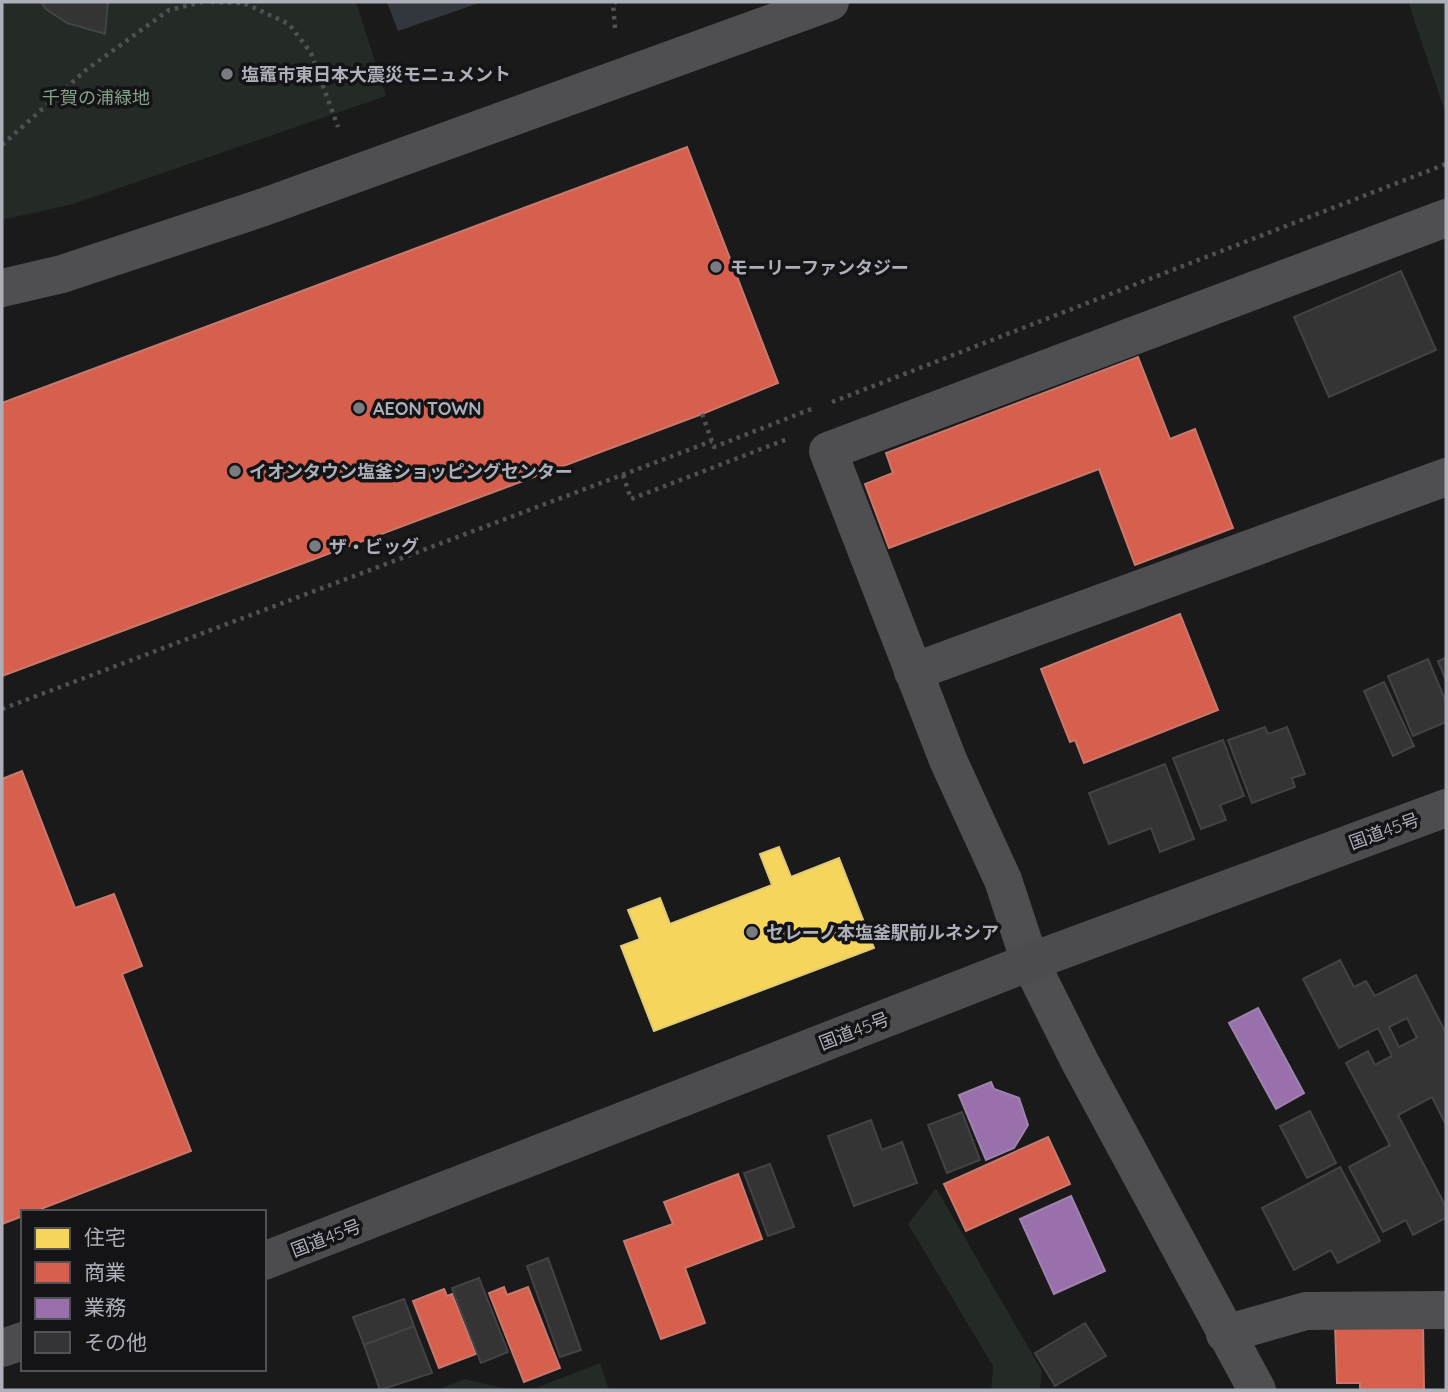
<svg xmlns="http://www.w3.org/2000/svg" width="1448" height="1392" font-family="Quicksand,'Noto Sans JP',sans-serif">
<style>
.green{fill:#242a25}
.water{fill:#32373e}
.homes{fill:#f6d55c;stroke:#e0ca78;stroke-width:2}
.shops{fill:#d6604d;stroke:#ca786d;stroke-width:2}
.offices{fill:#9970ab;stroke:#9f83af;stroke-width:2}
.building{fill:#343435;stroke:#434346;stroke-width:2;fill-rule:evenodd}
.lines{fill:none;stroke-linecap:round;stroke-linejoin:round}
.path{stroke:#505153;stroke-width:4.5;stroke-dasharray:3.5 5;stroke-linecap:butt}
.minor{stroke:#4f4f52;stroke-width:38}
.tertiary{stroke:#4f4f52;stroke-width:38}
.trunk{stroke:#4c4c4e;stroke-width:38}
.poi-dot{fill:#7a7b81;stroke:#141416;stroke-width:2.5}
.labels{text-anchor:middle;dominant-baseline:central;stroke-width:7;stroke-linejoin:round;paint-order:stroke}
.poi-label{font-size:18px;font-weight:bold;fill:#adafb9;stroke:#141416;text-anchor:start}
.park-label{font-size:18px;fill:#86a18b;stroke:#141416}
.street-label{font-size:18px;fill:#adafb9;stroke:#141416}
</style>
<rect width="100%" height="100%" fill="#1a1a1a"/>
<!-- green -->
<g class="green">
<polygon points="2,2 356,2 386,96 73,204 2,220"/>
<polygon points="1408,2 1446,2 1446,114"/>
<polygon points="936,1188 1042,1371 1040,1390 991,1390 993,1366 908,1224"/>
<polygon points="600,1363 609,1390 531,1390"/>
<polygon points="464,1379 511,1390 438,1390"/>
</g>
<!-- water -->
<polygon class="water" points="387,2 482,2 398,31"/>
<!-- homes -->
<polygon class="homes" points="779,847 791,877 839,858 874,948 654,1031 621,946 640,939 628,910 660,898 670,924 772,885 760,854"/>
<!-- shops -->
<g class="shops">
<polygon points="687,147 778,383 702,414 2,676 2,403"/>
<polygon points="1138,357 1170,439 1195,429 1233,528 1135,565 1099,469 889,548 865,484 893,473 886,453"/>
<polygon points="1180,614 1218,710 1084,763 1075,740 1070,742 1041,669"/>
<polygon points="22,771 75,908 114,894 142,966 122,974 191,1151 33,1212 23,1212 23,1216 2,1224 2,779"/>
<polygon points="1048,1137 1070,1184 966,1231 944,1184"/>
<polygon points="738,1174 762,1239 685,1268 705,1323 661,1339 624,1241 673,1224 664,1202"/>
<polygon points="504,1287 507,1295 528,1287 560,1368 524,1382 489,1293"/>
<polygon points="444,1289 447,1296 452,1294 476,1354 439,1368 413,1301"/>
<polygon points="1423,1322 1424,1390 1360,1390 1360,1383 1337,1383 1335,1324"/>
</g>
<!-- offices -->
<g class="offices">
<polygon points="1258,1008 1304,1093 1276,1109 1229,1023"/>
<polygon points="991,1082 994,1089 1019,1098 1028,1125 1014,1148 986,1160 959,1095"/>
<polygon points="1071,1196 1105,1271 1054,1294 1020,1219"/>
</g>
<!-- building -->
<g class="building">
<polygon points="41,2 108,2 105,34 67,23 46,9"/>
<polygon points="1401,271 1436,350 1329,397 1294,317"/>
<polygon points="1446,658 1446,681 1438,661"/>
<polygon points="1428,659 1446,702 1446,722 1413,736 1388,676"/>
<polygon points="1384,682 1414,746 1393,756 1364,691"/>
<polygon points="1265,727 1268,734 1287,727 1305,774 1292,778 1295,787 1252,803 1228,740"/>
<polygon points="1223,740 1244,796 1220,805 1226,820 1201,829 1173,758"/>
<polygon points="1165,764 1194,839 1160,852 1151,828 1109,844 1089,793"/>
<path d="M 1340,960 L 1354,987 L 1366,981 L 1375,996 L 1416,975 L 1446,1033 L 1446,1125 L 1432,1097 L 1398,1115 L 1446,1207 L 1446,1218 L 1413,1235 L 1406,1220 L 1383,1232 L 1349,1167 L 1390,1145 L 1346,1063 L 1368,1051 L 1375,1065 L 1392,1056 L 1378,1028 L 1339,1048 L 1303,979 ZM 1407,1018 L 1417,1038 L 1399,1047 L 1389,1027 Z"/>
<polygon points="1310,1111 1336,1163 1307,1178 1280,1126"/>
<polygon points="962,1112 980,1160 947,1173 928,1125"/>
<polygon points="871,1120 882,1150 902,1142 917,1183 854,1206 828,1136"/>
<polygon points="770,1164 794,1227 768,1236 744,1173"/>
<polygon points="1340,1167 1380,1241 1338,1263 1331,1250 1294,1270 1262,1208"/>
<polygon points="548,1258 581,1350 560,1357 527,1266"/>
<polygon points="479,1278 508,1352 481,1363 452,1288"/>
<polygon points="404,1299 414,1326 364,1345 353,1317"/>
<polygon points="1085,1323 1106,1356 1055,1386 1035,1353"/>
<polygon points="414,1326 432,1373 380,1390 364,1345"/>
</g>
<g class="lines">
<!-- path -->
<g class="path">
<polyline points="211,2 244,3 289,24 311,53 338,127"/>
<polyline points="615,28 613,4 616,2"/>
<polyline points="2,145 86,70 169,10 202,2"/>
<polyline points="832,402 1446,164"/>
<polyline points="702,414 714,447 814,408"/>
<polyline points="623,475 631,499 790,438"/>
<polyline points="2,709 712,441"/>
</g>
<!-- minor -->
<g class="minor">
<polyline points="913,672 1446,477"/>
<polyline points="1030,962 1003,880 948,760 828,451 1446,218"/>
</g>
<!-- tertiary -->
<g class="tertiary">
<polyline points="2,288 62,274 264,207 830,2"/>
<polyline points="1030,962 1080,1062 1257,1390"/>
<polyline points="1225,1334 1306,1311 1446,1310"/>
</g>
<!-- trunk -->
<g class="trunk">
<polyline points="264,1261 1030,962 1446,808"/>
<polyline points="2,1348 23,1341"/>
</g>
</g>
<!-- markers -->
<g class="poi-dot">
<circle cx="227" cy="74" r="7"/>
<circle cx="716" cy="267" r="7"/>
<circle cx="359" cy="408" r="7"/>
<circle cx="235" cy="471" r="7"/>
<circle cx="315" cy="546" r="7"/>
<circle cx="752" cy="932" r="7"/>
</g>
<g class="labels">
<!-- poi labels -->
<g class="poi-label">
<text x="241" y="74">塩竈市東日本大震災モニュメント</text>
<text x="730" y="267">モーリーファンタジー</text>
<text x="373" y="408">AEON TOWN</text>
<text x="249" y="471">イオンタウン塩釜ショッピングセンター</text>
<text x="329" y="546">ザ・ビッグ</text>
<text x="766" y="932">セレーノ本塩釜駅前ルネシア</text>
</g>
<!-- park labels -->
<g class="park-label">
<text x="96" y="97">千賀の浦緑地</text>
</g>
<!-- street labels -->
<g class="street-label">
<text transform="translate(1384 831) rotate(-20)">国道45号</text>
<text transform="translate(854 1031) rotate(-21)">国道45号</text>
<text transform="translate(326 1238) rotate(-21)">国道45号</text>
</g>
</g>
<!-- border -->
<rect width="1448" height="1392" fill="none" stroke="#adafb9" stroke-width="7"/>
<!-- legend -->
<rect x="21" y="1210" width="245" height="161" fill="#141416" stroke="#515257" stroke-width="2"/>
<rect x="35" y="1228" width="35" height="21" fill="#f6d55c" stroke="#515257" stroke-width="2"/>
<text x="84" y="1245" font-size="21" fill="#adafb9">住宅</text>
<rect x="35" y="1262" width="35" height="21" fill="#d6604d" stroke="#515257" stroke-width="2"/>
<text x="84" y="1280" font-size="21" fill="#adafb9">商業</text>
<rect x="35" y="1298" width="35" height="21" fill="#9970ab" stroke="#515257" stroke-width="2"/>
<text x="84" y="1315" font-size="21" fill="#adafb9">業務</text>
<rect x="35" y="1332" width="35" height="21" fill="#343435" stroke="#515257" stroke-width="2"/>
<text x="84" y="1350" font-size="21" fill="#adafb9">その他</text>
</svg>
